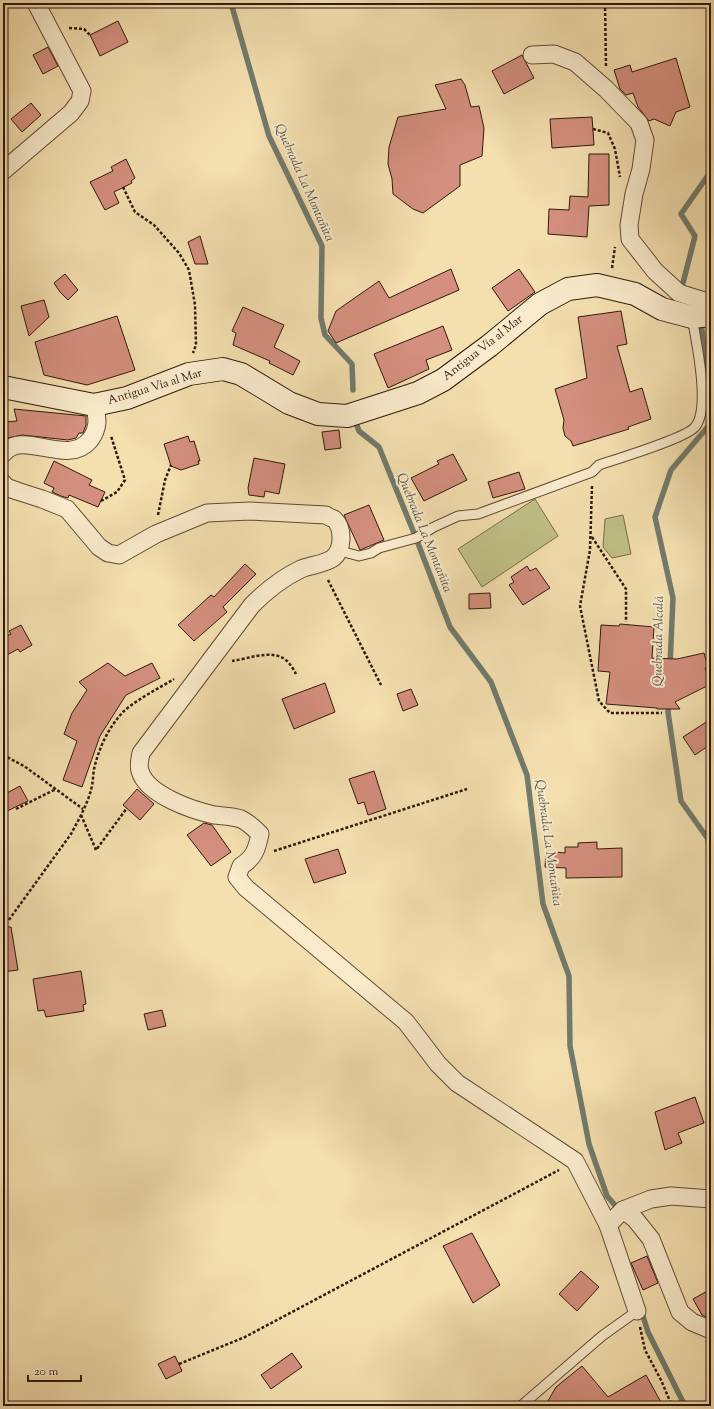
<svg xmlns="http://www.w3.org/2000/svg" width="714" height="1409" font-family="'Sorts Mill Goudy',serif">
<style>
.green{fill:#c0c087;stroke:#786c4a}
.lines{fill:none;stroke-linecap:round;stroke-linejoin:round}
.stream{stroke:#717b6c;stroke-width:5.5}
.building{fill:#d48f7e;stroke:#31180d}
.service-casing{stroke:#624a36;stroke-width:11}
.minor-casing{stroke:#624a36;stroke-width:19}
.secondary-casing{stroke:#31180d;stroke-width:24}
.path{stroke:#31180d;stroke-width:2.5;stroke-dasharray:3 2;stroke-linecap:butt}
.service{stroke:#f8eacb;stroke-width:9}
.minor{stroke:#f8eacb;stroke-width:17}
.secondary{stroke:#f8eacb;stroke-width:22}
.labels{text-anchor:middle;dominant-baseline:central;stroke-width:4;stroke-linejoin:round;paint-order:stroke}
.street-label{font-size:12px;fill:#31180d;stroke:#f8eacb}
.water-label{font-size:13px;font-style:italic;fill:#565245;stroke:#f8eacb}
</style>
<rect width="100%" height="100%" fill="#f4dfaf"/>
<filter id="stains"><feTurbulence type="fractalNoise" baseFrequency=".005" numOctaves="4"/><feColorMatrix values="0 0 0 0 .2 0 0 0 0 .09 0 0 0 0 .02 0 0 0 .5 -.17"/></filter>
<radialGradient id="worn" r=".72"><stop offset=".6" stop-color="#630" stop-opacity="0"/><stop offset="1" stop-color="#630" stop-opacity=".3"/></radialGradient>
<!-- green -->
<g class="green">
<polygon points="535,499 558,536 482,587 458,549"/>
<polygon points="623,515 631,554 612,558 603,547 605,519"/>
</g>
<g class="lines">
<!-- stream -->
<g class="stream">
<polyline points="231,3 269,136 322,246 321,318 325,335 352,364 353,390"/>
<polyline points="683,283 695,236 681,214 711,171"/>
<polyline points="701,323 711,398"/>
<polyline points="355,420 359,431 379,447 416,538 450,627 491,682 527,775 543,904 569,976 570,1046 589,1144 607,1196 620,1211"/>
<polyline points="670,666 673,598 655,517 671,470 711,423"/>
<polyline points="669,703 668,712 681,801 708,839 711,869"/>
<polyline points="641,1310 648,1332 685,1406"/>
</g>
</g>
<!-- building -->
<g class="building">
<polygon points="118,21 128,42 100,56 90,35"/>
<polygon points="48,47 58,66 43,74 33,55"/>
<polygon points="522,55 534,78 504,94 492,71"/>
<polygon points="676,58 690,107 676,112 670,126 654,119 649,121 638,107 633,93 626,95 620,89 614,70 630,65 632,72"/>
<polygon points="461,79 465,85 471,107 479,106 484,128 482,156 460,165 460,186 423,213 413,209 393,194 392,179 388,164 389,147 398,117 446,109 435,85"/>
<polygon points="31,103 41,115 22,132 11,119"/>
<polygon points="592,117 594,145 552,148 550,119"/>
<polygon points="589,154 609,154 609,205 589,206 587,237 548,234 549,209 569,210 570,196 588,197"/>
<polygon points="126,159 135,178 131,181 132,183 114,192 119,203 105,210 90,182 113,171 111,167"/>
<polygon points="200,236 208,264 195,264 188,242"/>
<polygon points="451,269 459,290 336,343 328,331 336,311 379,281 389,298"/>
<polygon points="519,269 535,292 508,311 492,288"/>
<polygon points="65,274 78,290 68,300 60,292 54,283"/>
<polygon points="44,300 49,317 29,336 21,306"/>
<polygon points="243,307 284,325 274,347 300,361 293,375 269,363 270,361 233,345 236,333 232,331"/>
<polygon points="621,311 627,344 617,346 630,392 642,388 651,419 628,427 629,429 573,446 571,441 565,436 563,428 564,420 555,389 587,378 578,317"/>
<polygon points="117,316 135,370 87,385 44,375 35,342"/>
<polygon points="443,326 452,350 426,360 429,369 388,388 374,354"/>
<polygon points="14,409 86,416 86,425 83,433 79,433 76,438 68,440 22,435 3,439 3,422 17,421"/>
<polygon points="339,430 341,448 325,450 322,432"/>
<polygon points="188,436 190,442 194,441 200,461 198,461 199,464 181,470 171,466 164,444"/>
<polygon points="453,454 467,480 424,501 411,478 439,464 437,461"/>
<polygon points="254,458 285,464 279,494 265,491 264,497 249,495 248,488"/>
<polygon points="54,461 92,480 89,485 105,492 98,507 69,495 68,498 61,496 52,492 54,488 44,483"/>
<polygon points="519,472 525,489 493,498 488,482"/>
<polygon points="369,505 384,540 360,550 344,515"/>
<polygon points="245,564 256,574 223,607 227,612 194,641 178,625 211,595 214,597"/>
<polygon points="527,566 530,571 536,568 550,588 523,605 509,585 514,582 511,577"/>
<polygon points="490,593 491,608 469,609 469,594"/>
<polygon points="620,624 654,627 652,658 677,659 704,653 708,667 705,668 711,684 675,702 680,709 657,709 657,708 606,704 610,672 598,671 601,625 619,626"/>
<polygon points="21,625 32,645 20,652 18,649 3,657 3,638 11,634 9,631"/>
<polygon points="108,663 125,676 152,663 160,678 126,695 100,736 82,787 63,780 77,741 64,734 72,713 87,690 79,682"/>
<polygon points="325,683 335,712 294,729 282,699"/>
<polygon points="411,689 418,705 403,711 397,694"/>
<polygon points="711,719 711,744 695,755 683,737"/>
<polygon points="374,771 386,809 368,815 364,802 358,804 349,779"/>
<polygon points="20,786 28,801 3,813 3,795"/>
<polygon points="137,789 154,804 140,820 123,805"/>
<polygon points="204,823 212,825 231,852 211,866 187,835"/>
<polygon points="597,842 597,849 622,848 622,877 566,878 566,868 545,867 546,851 565,853 565,847 578,847 578,843"/>
<polygon points="338,849 346,873 314,883 305,859"/>
<polygon points="3,927 11,927 18,970 3,972"/>
<polygon points="81,971 86,1004 83,1005 84,1011 46,1017 44,1010 38,1011 33,979"/>
<polygon points="162,1010 166,1026 148,1030 144,1014"/>
<polygon points="695,1097 704,1123 678,1133 682,1143 665,1150 655,1112"/>
<polygon points="472,1233 500,1285 473,1303 443,1246"/>
<polygon points="647,1256 658,1283 643,1290 631,1263"/>
<polygon points="581,1271 599,1287 577,1311 559,1294"/>
<polygon points="711,1289 711,1319 702,1315 693,1299"/>
<polygon points="292,1353 302,1367 271,1389 261,1375"/>
<polygon points="175,1356 182,1371 166,1379 158,1364"/>
<polygon points="582,1366 608,1397 646,1375 663,1406 545,1406 556,1387"/>
</g>
<g class="lines">
<defs>
<g id="service">
<path d="M 340,551 L 359,556 L 371,553 L 379,548 L 416,538 L 434,527 L 458,516 L 478,514 L 592,472 L 599,465 C 617,459 686,438 695,427 C 711,408 696,341 692,317"/>
<polyline points="521,1406 602,1336 637,1311"/>
</g>
<g id="minor">
<polyline points="532,55 554,54 575,62 606,89 639,123 645,140 641,169 634,194 629,225 630,239 655,271 679,293 711,303"/>
<polyline points="3,171 71,113 80,101 82,91 36,3"/>
<path d="M 3,454 C 22,428 67,468 90,440 C 99,428 98,418 94,405"/>
<path d="M 3,483 L 6,487 L 17,491 L 42,499 L 67,509 L 99,547 L 108,553 L 119,555 L 156,534 L 207,513 L 250,511 L 326,515 C 328,517 332,518 334,519 C 344,528 343,550 333,558 C 325,564 311,565 301,569 C 282,578 267,590 252,605 L 141,753 C 140,759 138,765 140,771 C 147,795 192,810 214,815 C 222,816 233,816 241,819 C 249,823 254,828 260,834 C 257,849 254,858 241,866 L 237,877 L 246,888 L 406,1022 L 438,1064 L 457,1083 L 575,1161 L 608,1225 L 623,1210 L 635,1219 L 651,1239 L 680,1312 L 692,1322 L 711,1330"/>
<polyline points="623,1210 651,1199 671,1196 711,1199"/>
<polyline points="608,1225 637,1311"/>
</g>
<polyline id="secondary" points="3,387 94,405 127,398 189,374 223,369 241,374 289,403 318,414 347,416 418,393 443,380 489,346 540,304 568,289 597,285 635,294 662,309 692,317 711,315"/>
</defs>
<!-- service casing -->
<use href="#service" class="service-casing"/>
<!-- minor casing -->
<use href="#minor" class="minor-casing"/>
<!-- secondary casing -->
<use href="#secondary" class="secondary-casing"/>
<!-- path -->
<g class="path">
<polyline points="605,3 606,66"/>
<polyline points="69,28 84,29 90,35"/>
<polyline points="593,129 608,133 615,149 620,177"/>
<polyline points="123,187 135,212 154,225 179,253 189,270 195,305 196,345 193,353"/>
<polyline points="612,268 615,247"/>
<polyline points="592,486 590,550 580,606 599,701 610,713 662,713"/>
<polyline points="101,501 117,492 125,480 111,436"/>
<polyline points="158,515 165,480 171,465"/>
<polyline points="592,537 626,589 626,622"/>
<polyline points="328,580 381,685"/>
<path d="M 232,661 C 248,659 273,648 287,661 C 291,665 294,670 296,674"/>
<polyline points="3,755 24,766 83,809"/>
<polyline points="16,809 56,789"/>
<polyline points="81,815 96,850 127,808"/>
<polyline points="274,851 467,789"/>
<path d="M 3,928 L 71,834 C 78,821 87,805 91,790 C 93,783 93,776 94,769 C 99,748 108,728 123,712 C 137,699 158,689 174,679"/>
<polyline points="640,1327 645,1350 661,1380 672,1406"/>
<polyline points="179,1364 245,1337 559,1170"/>
</g>
<!-- service -->
<use href="#service" class="service"/>
<!-- minor -->
<use href="#minor" class="minor"/>
<!-- secondary -->
<use href="#secondary" class="secondary"/>
</g>
<g class="labels">
<!-- street labels -->
<g class="street-label">
<text transform="translate(483 348) rotate(-38)">Antigua Vía al Mar</text>
<text transform="translate(155 387) rotate(-17)">Antigua Vía al Mar</text>
</g>
<!-- water labels -->
<g class="water-label">
<text transform="translate(304 183) rotate(66)">Quebrada La Montañita</text>
<text transform="translate(424 533) rotate(68)">Quebrada La Montañita</text>
<text transform="translate(659 641) rotate(-89)">Quebrada Alcalá</text>
<text transform="translate(548 843) rotate(82)">Quebrada La Montañita</text>
</g>
</g>
<!-- margin -->
<rect width="714" height="1409" fill="none" stroke="#f4dfaf" stroke-width="16"/>
<rect x="4" y="4" width="706" height="1401" fill="none" stroke="#31180d" stroke-width="2"/>
<rect x="8" y="8" width="698" height="1393" fill="none" stroke="#31180d"/>
<!-- scale -->
<path d="M28 1375v6h53v-6" fill="none" stroke="#31180d" stroke-width="2"/>
<text x="34" y="1375" font-size="12" fill="#31180d" stroke="#f8eacb" stroke-width="3" paint-order="stroke">20 m</text>
<rect width="100%" height="100%" filter="url(#stains)"/>
<rect width="100%" height="100%" fill="url(#worn)"/>
</svg>
